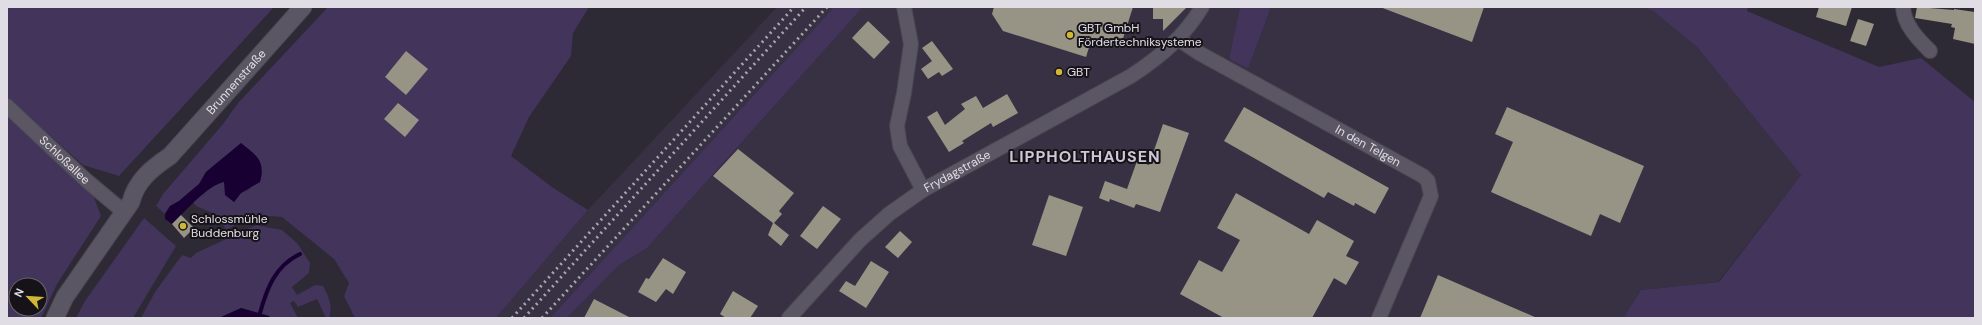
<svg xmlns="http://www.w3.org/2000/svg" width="1982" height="325" font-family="'DM Sans',sans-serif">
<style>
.built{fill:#373143}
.green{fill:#42345b;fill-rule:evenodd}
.water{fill:#180132}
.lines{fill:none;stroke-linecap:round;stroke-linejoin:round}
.stream{stroke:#180132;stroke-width:4}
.building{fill:#979485}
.minor-casing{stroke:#4a4751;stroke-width:16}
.tertiary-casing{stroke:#4a4751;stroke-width:19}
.minor{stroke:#5a5664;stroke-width:14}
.tertiary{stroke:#5a5664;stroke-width:17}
.rail{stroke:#a8a5ae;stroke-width:3;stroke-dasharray:2 4;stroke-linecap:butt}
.poi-dot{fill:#d1b736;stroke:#151318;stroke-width:1.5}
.labels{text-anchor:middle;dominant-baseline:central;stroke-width:4;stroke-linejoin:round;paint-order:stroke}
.poi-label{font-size:12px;fill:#e0dde5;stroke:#151318;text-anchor:start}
.street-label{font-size:12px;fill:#e0dde5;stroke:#151318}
.district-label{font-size:16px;font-weight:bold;letter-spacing:1px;fill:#ccc8d7;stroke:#151318}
</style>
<rect width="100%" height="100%" fill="#2d2935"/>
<!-- built -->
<g class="built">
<polygon points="777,7 834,7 550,318 496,318 588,210"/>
<polygon points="863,7 1240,7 1229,59 1248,69 1271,7 1641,7 1653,11 1697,47 1801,175 1718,282 1641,290 1623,318 567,318 618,266 647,248"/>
</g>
<!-- green -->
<g class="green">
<polygon points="7,7 274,7 119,176 83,165 7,97"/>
<polygon points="328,7 589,7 573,33 571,56 529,117 511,156 552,187 588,210 496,318 355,318 344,296 349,283 334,259 282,217 254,215 226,230 217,215 196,206 193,202 216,184 224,181 234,202 241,193 250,189 229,153 206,172 199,184 179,201 170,206 165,214 156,206 163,194 223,124 238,103"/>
<polygon points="834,7 863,7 647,248 618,266 567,318 550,318"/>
<polygon points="1240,7 1271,7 1248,69 1229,59"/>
<polygon points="1641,7 1748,7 1747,11 1879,67 1921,58 1975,102 1975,318 1623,318 1641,290 1719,282 1801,175 1697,47 1653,11"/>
<path d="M 7,116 L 94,197 L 101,216 L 57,284 L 41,318 L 7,318 ZM 16,285 L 40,285 L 40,309 L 16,309 Z"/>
<polygon points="144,218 176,246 133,318 76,318 85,301"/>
<path d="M 256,225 L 282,230 L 297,243 L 310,263 L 309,273 L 292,287 L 297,295 L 315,285 L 323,286 C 329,296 333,307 329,318 L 326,318 L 317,299 L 298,307 L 294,301 L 290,303 L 298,318 L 270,318 L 269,316 L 241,308 L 219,318 L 141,318 L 155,292 L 182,255 L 191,258 L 196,253 Z"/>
</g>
<!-- water -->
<g class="water">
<path d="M 241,143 C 256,155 266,161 260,182 L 241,193 L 234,202 L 225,195 L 224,182 C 206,186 185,212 172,224 L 165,219 L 165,214 L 170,206 L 179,201 L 199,184 L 206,172 Z"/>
<polygon points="241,308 269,316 270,318 219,318"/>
</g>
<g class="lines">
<!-- stream -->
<path class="stream" d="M 260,313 C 267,288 275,266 300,254"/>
</g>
<!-- building -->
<g class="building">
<polygon points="994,7 1133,7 1120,48 1092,38 1086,57 1003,31 992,14"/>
<polygon points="1153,7 1187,7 1163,31 1163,19 1153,19"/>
<polygon points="1380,7 1484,7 1472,42"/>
<polygon points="1819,7 1852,7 1846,26 1816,17"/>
<polygon points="1917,7 1954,10 1954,9 1975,12 1975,44 1953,39 1955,28 1951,27 1952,24 1915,18"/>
<polygon points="1858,19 1874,24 1866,46 1850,41"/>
<polygon points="868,21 890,42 874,59 852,38"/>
<polygon points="932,41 953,69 942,76 939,72 928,79 921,69 932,61 922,48"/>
<polygon points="406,51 428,69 406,95 385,77"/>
<polygon points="1007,94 1018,113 993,127 991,123 962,141 964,143 949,152 927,117 937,111 945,125 965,109 961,104 976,96 983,108"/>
<polygon points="398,103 419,120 405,137 384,119"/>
<polygon points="1244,107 1389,188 1375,214 1355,203 1354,206 1328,192 1324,198 1224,141"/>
<polygon points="1507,107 1644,166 1620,223 1600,214 1591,236 1491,192 1513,142 1495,134"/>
<polygon points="1163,124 1189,133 1160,212 1136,204 1134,208 1110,199 1109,202 1099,198 1105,181 1127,189 1137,161 1149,165"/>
<polygon points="738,149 794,193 779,211 782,214 774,223 789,235 781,246 768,235 773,223 713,176"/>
<polygon points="1236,193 1309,234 1317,220 1354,241 1346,256 1359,262 1346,285 1334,278 1312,318 1224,318 1180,294 1199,260 1222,272 1240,240 1217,228"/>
<polygon points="1049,195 1083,207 1066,256 1032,245"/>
<polygon points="823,206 841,219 817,249 800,236"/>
<polygon points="181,215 194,228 184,238 172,224"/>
<polygon points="900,231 912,242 898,258 885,247"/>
<polygon points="663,258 686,272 673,294 666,289 656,302 638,292 646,278 649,279"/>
<polygon points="871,261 889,272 866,308 839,291 846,281 855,286"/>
<polygon points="1438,275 1537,318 1420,318"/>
<polygon points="733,291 758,306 750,318 726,318 720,314"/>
<polygon points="594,299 631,318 584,318"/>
</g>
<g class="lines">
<defs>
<g id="minor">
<polyline points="904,7 911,44 904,93 897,126 900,146 923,190"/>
<path d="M 1903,7 C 1904,25 1918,39 1930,51"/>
<path id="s1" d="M 1178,39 L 1199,53 L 1423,176 L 1428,181 L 1431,196 L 1379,318"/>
<path id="s2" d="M 7,106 L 87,181 L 124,212"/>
<path id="s3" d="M 789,318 L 860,240 L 889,214 L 923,190 L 1131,76 C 1160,57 1184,37 1202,7"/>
</g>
<g id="tertiary">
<path id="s4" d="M 55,318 L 65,297 L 131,202 C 136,181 152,168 170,156 L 303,7"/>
</g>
</defs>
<!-- minor casing -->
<use href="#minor" class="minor-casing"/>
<!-- tertiary casing -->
<use href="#tertiary" class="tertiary-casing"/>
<!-- minor -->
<use href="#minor" class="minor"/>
<!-- tertiary -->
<use href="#tertiary" class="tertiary"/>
<!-- rail -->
<g class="rail">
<polyline points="512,318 794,7"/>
<polyline points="524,318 806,7"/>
<polyline points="542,318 827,7"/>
</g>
</g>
<!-- markers -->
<g class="poi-dot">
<circle cx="1070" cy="35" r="4"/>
<circle cx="1059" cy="72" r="4"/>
<circle cx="183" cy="226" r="4"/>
</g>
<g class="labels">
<!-- poi labels -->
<g class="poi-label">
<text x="1078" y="28">GBT GmbH<tspan x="1078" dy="14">Fördertechniksysteme</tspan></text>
<text x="1067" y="72">GBT</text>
<text x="191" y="219">Schlossmühle<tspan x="191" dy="14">Buddenburg</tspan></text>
</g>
<!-- street labels -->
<g class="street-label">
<text stroke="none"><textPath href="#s4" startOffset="300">Brunnenstraße</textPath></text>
<text stroke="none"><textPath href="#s1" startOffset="218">In den Telgen</textPath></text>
<text stroke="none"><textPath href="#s2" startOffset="79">Schloßallee</textPath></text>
<text stroke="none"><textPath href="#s3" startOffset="225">Frydagstraße</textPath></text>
</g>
<!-- district labels -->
<g class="district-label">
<text x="1085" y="156">LIPPHOLTHAUSEN</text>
</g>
</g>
<!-- border -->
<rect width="1982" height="325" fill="none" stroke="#e0dde5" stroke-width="16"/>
<!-- north arrow -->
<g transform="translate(28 297) rotate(295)"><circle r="19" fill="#151318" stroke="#66646a"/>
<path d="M0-3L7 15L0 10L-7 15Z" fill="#d1b736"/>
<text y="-6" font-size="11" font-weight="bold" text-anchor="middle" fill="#e0dde5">N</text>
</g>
</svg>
